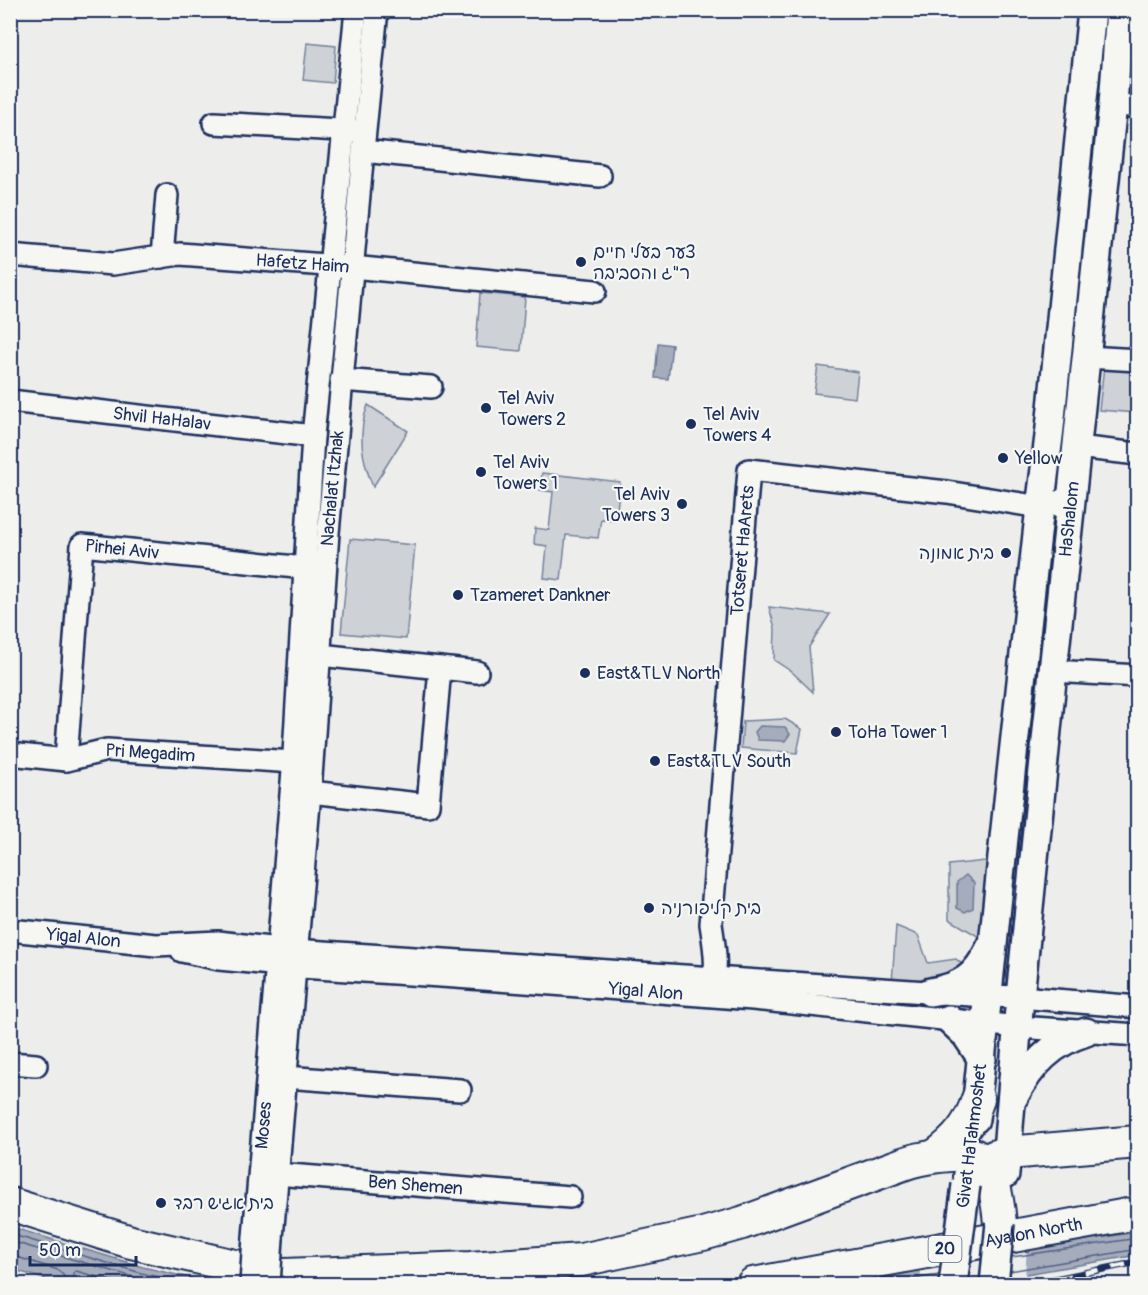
<svg xmlns="http://www.w3.org/2000/svg" width="1148" height="1295" font-family="Pangolin,'Playpen Sans Hebrew',sans-serif">
<style>
.green{fill:#ced2d7;stroke:#74809a;stroke-width:1.5}
.water{fill:#a5acbc;stroke:#6e7a96;stroke-width:1.5}
.pier{fill:#edeeec}
.lines{fill:none;stroke-linecap:round;stroke-linejoin:round}
.shore{stroke:#526184;stroke-width:1.5}
.minor-casing{stroke:#1b2f5e;stroke-width:26}
.major-casing{stroke:#1b2f5e;stroke-width:32}
.highway-casing{stroke:#1b2f5e;stroke-width:36}
.minor{stroke:#f6f6f2;stroke-width:21}
.major{stroke:#f6f6f2;stroke-width:27}
.highway{stroke:#f6f6f2;stroke-width:32}
.rail-casing{stroke:#1b2f5e;stroke-width:7}
.rail{stroke:#f6f6f2;stroke-width:4.5;stroke-dasharray:14;stroke-linecap:butt}
.minor-bridge-casing{stroke:#1b2f5e;stroke-width:26;stroke-linecap:butt}
.major-bridge-casing{stroke:#1b2f5e;stroke-width:32;stroke-linecap:butt}
.minor-bridge{stroke:#f6f6f2;stroke-width:21}
.major-bridge{stroke:#f6f6f2;stroke-width:27}
.poi-dot{fill:#1b2f5e;stroke:#f6f6f2;stroke-width:2}
.labels{text-anchor:middle;dominant-baseline:central;stroke-width:4.5;stroke-linejoin:round;paint-order:stroke}
.shield{fill:#f6f6f2;stroke:#5d6b8a;stroke-width:1.5}
.shield-label{font-size:16px;font-weight:bold;fill:#1b2f5e}
.poi-label{font-size:18px;fill:#1b2f5e;stroke:#f6f6f2;text-anchor:start}
.street-label{font-size:18px;fill:#1b2f5e;stroke:#f6f6f2}
</style>
<rect width="100%" height="100%" fill="#edeeec"/>
<filter id="ink" filterUnits="userSpaceOnUse"><feTurbulence type="fractalNoise" baseFrequency=".0167" numOctaves="2"/><feDisplacementMap in="SourceGraphic" scale="12" xChannelSelector="R" yChannelSelector="G"/><feConvolveMatrix kernelMatrix="1 2 1 2 8 2 1 2 1" color-interpolation-filters="sRGB"/></filter>
<g filter="url(#ink)">
<!-- green -->
<g class="green">
<polygon points="307,43 336,46 333,83 303,80"/>
<polygon points="480,293 525,297 521,351 476,347"/>
<polygon points="818,366 858,372 855,398 814,393"/>
<polygon points="1104,366 1137,368 1137,413 1099,410"/>
<path d="M 368,405 L 408,431 L 373,487 C 362,460 357,433 368,405 Z"/>
<polygon points="542,473 620,482 616,520 601,519 598,538 566,535 561,580 544,578 547,546 534,544 535,528 549,530 553,492 540,490"/>
<polygon points="350,539 415,545 406,639 341,633"/>
<polygon points="769,607 830,614 809,647 813,692 792,672 774,660 775,628"/>
<polygon points="785,719 802,729 797,753 741,748 743,721"/>
<polygon points="994,860 981,938 949,919 949,865"/>
<polygon points="896,926 918,935 928,963 956,959 962,964 932,984 892,982"/>
</g>
<!-- water -->
<g class="water">
<polygon points="658,343 672,345 668,379 655,378"/>
<polygon points="760,726 785,727 790,734 785,741 758,740 755,732"/>
<polygon points="966,875 974,883 973,908 965,912 957,908 957,882"/>
<polygon points="11,1227 143,1267 216,1284 61,1284 11,1269"/>
<polygon points="1137,1232 1137,1255 968,1284 799,1284 886,1270"/>
</g>
<!-- pier -->
<polygon class="pier" points="1027,1245 1025,1278 985,1284 920,1284 922,1261"/>
<g class="lines">
<!-- shore -->
<g class="shore">
<polyline points="10,1234 141,1273 190,1284"/>
<polyline points="10,1241 157,1284"/>
<polyline points="10,1256 17,1257 58,1270 64,1276 65,1284"/>
<polyline points="1012,1257 1138,1238"/>
<polyline points="1010,1271 1138,1249"/>
<polyline points="74,1284 73,1273 76,1271 122,1284"/>
<polyline points="879,1284 939,1275"/>
</g>
<defs>
<g id="minor">
<polyline points="1113,104 1138,107"/>
<polyline points="214,123 357,131"/>
<polyline points="363,151 600,176"/>
<path id="s1" d="M 10,255 L 113,264 L 180,254 L 352,267 L 595,291"/>
<polyline points="162,257 167,195"/>
<polyline points="1087,357 1138,360"/>
<polyline points="341,380 431,387"/>
<path id="s2" d="M 10,401 L 313,436"/>
<polyline points="1077,447 1138,454"/>
<polyline points="320,655 477,672"/>
<polyline points="1053,671 1138,676"/>
<path id="s3" d="M 10,754 L 66,760 L 107,750 L 294,762"/>
<path id="s4" d="M 66,760 L 82,545 L 305,568 L 315,575"/>
<polyline points="310,792 428,805 440,668"/>
<path id="s5" d="M 10,930 L 156,945 L 218,942 L 278,949 L 987,996 L 1020,997 L 1138,1007"/>
<path id="s6" d="M 182,951 L 219,959 L 301,967 L 456,977 L 753,999 L 1018,1027 L 1138,1035"/>
<path id="s7" d="M 709,992 C 720,973 714,945 711,924 L 749,470 L 947,492 L 1040,507 C 1053,507 1062,501 1072,493"/>
<polyline points="10,1063 36,1065"/>
<polyline points="285,1077 460,1090"/>
<path id="s8" d="M 263,1173 L 570,1197"/>
<path id="s9" d="M 254,1237 L 293,770 L 313,436 L 356,10"/>
<path id="s10" d="M 272,1238 L 310,792 L 328,533 L 363,151 L 377,10"/>
</g>
<g id="major">
<path d="M 930,992 C 962,987 976,977 990,948"/>
<polyline points="949,1019 966,1035 982,1059"/>
<path d="M 1014,1097 C 1029,1067 1053,1042 1086,1032"/>
<polyline points="975,1119 1004,838 1038,525 1050,428 1092,10"/>
<path id="s11" d="M 1005,1174 L 1020,997 L 1053,671 L 1113,104 L 1120,10"/>
</g>
<g id="highway">
<path d="M 935,1156 C 957,1140 970,1125 978,1099"/>
<path d="M 970,1176 C 979,1163 992,1156 1007,1153 L 1138,1142"/>
<polyline points="10,1204 131,1242 235,1266 282,1275"/>
<path d="M 284,1275 L 470,1268 L 581,1260 L 703,1234 L 742,1223 L 903,1164 C 925,1156 947,1155 971,1154 C 994,1161 998,1203 1000,1223"/>
<path id="s12" d="M 753,1284 L 1138,1213"/>
</g>
</defs>
<!-- minor casing -->
<use href="#minor" class="minor-casing"/>
<!-- major casing -->
<use href="#major" class="major-casing"/>
<!-- highway casing -->
<use href="#highway" class="highway-casing"/>
<!-- minor -->
<use href="#minor" class="minor"/>
<!-- major -->
<use href="#major" class="major"/>
<!-- highway -->
<use href="#highway" class="highway"/>
<defs>
<g id="rail">
<polyline points="10,1284 11,1284"/>
<polyline points="1030,1284 1138,1262"/>
</g>
</defs>
<!-- rail casing -->
<use href="#rail" class="rail-casing"/>
<!-- rail -->
<use href="#rail" class="rail"/>
<defs>
<g id="minor-bridge">
<polyline points="251,1284 254,1237"/>
<polyline points="269,1284 272,1238"/>
</g>
<g id="major-bridge">
<polyline points="953,1284 966,1185"/>
<polyline points="994,1284 1000,1223"/>
</g>
</defs>
<!-- minor-bridge casing -->
<use href="#minor-bridge" class="minor-bridge-casing"/>
<!-- major-bridge casing -->
<use href="#major-bridge" class="major-bridge-casing"/>
<!-- minor-bridge -->
<use href="#minor-bridge" class="minor-bridge"/>
<!-- major-bridge -->
<use href="#major-bridge" class="major-bridge"/>
</g>
</g>
<!-- markers -->
<g class="poi-dot">
<circle cx="581" cy="262" r="6"/>
<circle cx="486" cy="408" r="6"/>
<circle cx="691" cy="424" r="6"/>
<circle cx="1003" cy="458" r="6"/>
<circle cx="481" cy="472" r="6"/>
<circle cx="682" cy="504" r="6"/>
<circle cx="1006" cy="553" r="6"/>
<circle cx="458" cy="595" r="6"/>
<circle cx="585" cy="673" r="6"/>
<circle cx="836" cy="732" r="6"/>
<circle cx="655" cy="761" r="6"/>
<circle cx="649" cy="908" r="6"/>
<circle cx="161" cy="1203" r="6"/>
</g>
<g class="labels">
<!-- shield labels -->
<rect class="shield" x="928.5" y="1236" width="33" height="26" rx="4.5"/>
<g class="shield-label">
<text x="945" y="1249">20</text>
</g>
<!-- poi labels -->
<g class="poi-label">
<text x="593" y="252">צער בעלי חיים<tspan x="593" dy="21">ר"ג והסביבה</tspan></text>
<text x="498" y="398">Tel Aviv<tspan x="498" dy="21">Towers 2</tspan></text>
<text x="703" y="414">Tel Aviv<tspan x="703" dy="21">Towers 4</tspan></text>
<text x="1015" y="458">Yellow</text>
<text x="493" y="462">Tel Aviv<tspan x="493" dy="21">Towers 1</tspan></text>
<text x="670" y="494" text-anchor="end">Tel Aviv<tspan x="670" dy="21">Towers 3</tspan></text>
<text x="994" y="553" text-anchor="end">בית אמונה</text>
<text x="470" y="595">Tzameret Dankner</text>
<text x="597" y="673">East&amp;TLV North</text>
<text x="848" y="732">ToHa Tower 1</text>
<text x="667" y="761">East&amp;TLV South</text>
<text x="661" y="908">בית קליפורניה</text>
<text x="173" y="1203">בית אגיש רבד</text>
</g>
<!-- street labels -->
<g class="street-label">
<text stroke="none"><textPath href="#s1" startOffset="294">Hafetz Haim</textPath></text>
<text stroke="none"><textPath href="#s2" startOffset="153">Shvil HaHalav</textPath></text>
<text stroke="none"><textPath href="#s10" startOffset="752">Nachalat Itzhak</textPath></text>
<text stroke="none"><textPath href="#s11" startOffset="658">HaShalom</textPath></text>
<text stroke="none"><textPath href="#s7" startOffset="444">Totseret HaArets</textPath></text>
<text stroke="none"><textPath href="#s4" startOffset="256">Pirhei Aviv</textPath></text>
<text stroke="none"><textPath href="#s3" startOffset="142">Pri Megadim</textPath></text>
<text stroke="none"><textPath href="#s5" startOffset="74">Yigal Alon</textPath></text>
<text stroke="none"><textPath href="#s6" startOffset="466">Yigal Alon</textPath></text>
<text stroke="none"><textPath href="#s9" startOffset="112">Moses</textPath></text>
<text transform="translate(972 1136) rotate(-83)">Givat HaTahmoshet</text>
<text stroke="none"><textPath href="#s8" startOffset="153">Ben Shemen</textPath></text>
<text stroke="none"><textPath href="#s12" startOffset="285">Ayalon North</textPath></text>
</g>
</g>
<!-- margin -->
<rect width="1148" height="1295" fill="none" stroke="#f6f6f2" stroke-width="36"/>
<rect x="18" y="18" width="1112" height="1259" fill="none" stroke="#1b2f5e" stroke-width="2" filter="url(#ink)"/>
<!-- scale -->
<path d="M30 1256v9h106v-9" fill="none" stroke="#1b2f5e" stroke-width="3"/>
<text x="39" y="1256" font-size="18" fill="#1b2f5e" stroke="#f6f6f2" stroke-width="4.5" paint-order="stroke">50 m</text>
</svg>
